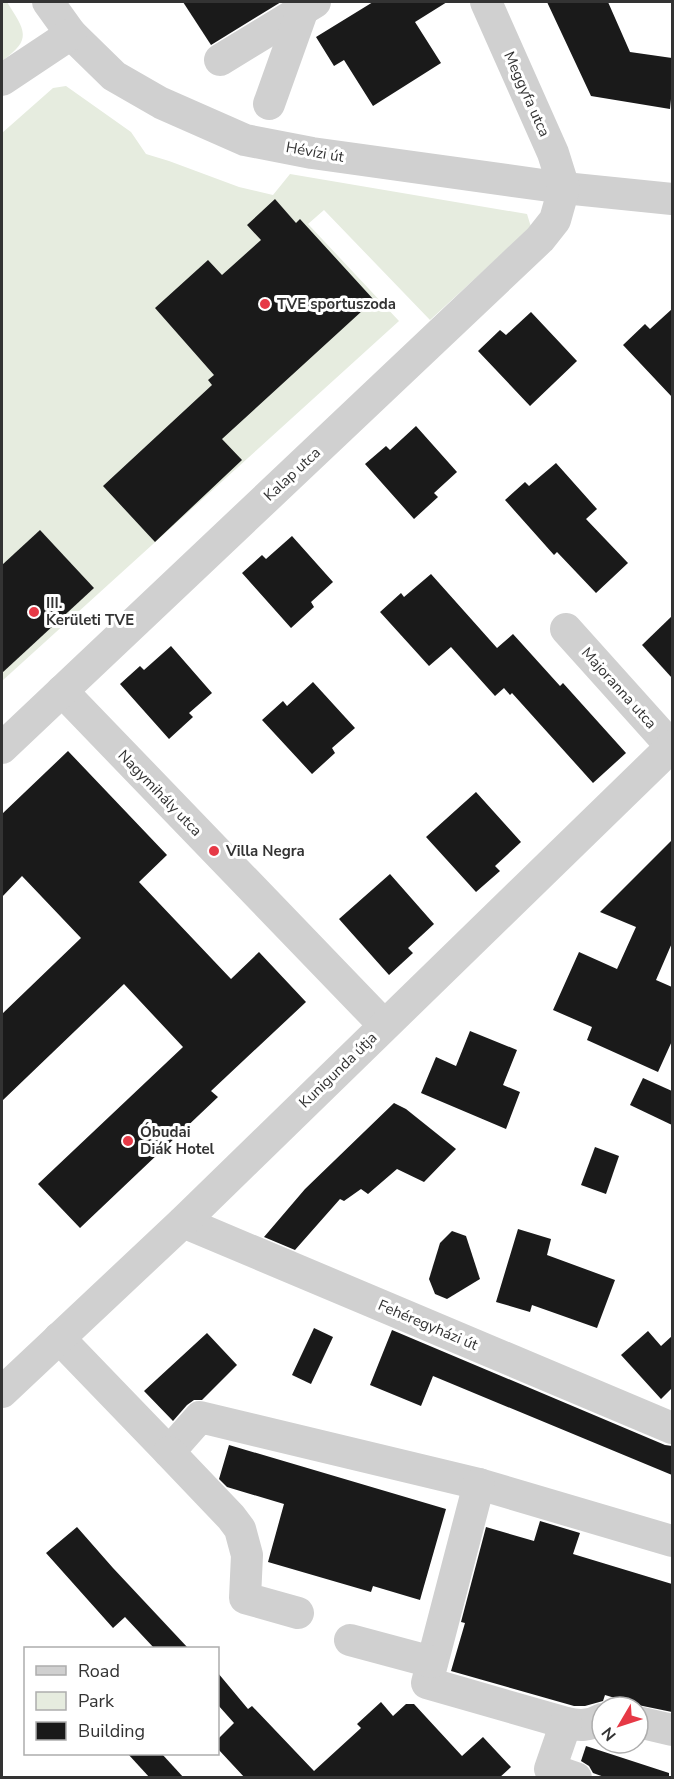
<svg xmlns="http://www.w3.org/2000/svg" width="674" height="1779" font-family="'Nunito Sans',sans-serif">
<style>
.green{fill:#e6ecdf}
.building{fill:#1a1a1a}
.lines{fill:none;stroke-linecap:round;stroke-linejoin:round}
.minor{stroke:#d0d0d0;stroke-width:32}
.poi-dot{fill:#e63946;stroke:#fff;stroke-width:2}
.labels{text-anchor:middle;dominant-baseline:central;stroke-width:6;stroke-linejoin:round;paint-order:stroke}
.street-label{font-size:15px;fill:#333;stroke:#fff}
.poi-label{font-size:15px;font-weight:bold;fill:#333;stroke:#fff;text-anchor:start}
</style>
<rect width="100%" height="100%" fill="#fff"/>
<!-- green -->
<g class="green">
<path d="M 2,2 L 7,2 C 25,31 33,39 2,61 Z"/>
<polygon points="66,86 131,132 146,154 169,161 239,187 273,195 290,174 527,214 531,227 430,320 324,210 308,224 399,321 2,681 2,133 53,88"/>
</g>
<!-- building -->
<g class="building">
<polygon points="183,2 281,2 211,45"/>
<polygon points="373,2 447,2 415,22 441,63 373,106 344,60 334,66 316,37"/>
<polygon points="547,2 608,2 630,52 672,58 672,89 670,109 591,96"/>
<polygon points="275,199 296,223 300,219 374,300 222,439 242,460 155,542 103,486 212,385 208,380 214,375 155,308 208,260 222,275 261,240 247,225"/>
<polygon points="672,309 672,397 623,345 645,324 650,329"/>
<polygon points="531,312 577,361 530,406 478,351 500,330 506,335"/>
<polygon points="416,426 457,472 434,493 438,497 414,519 365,464 386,446 390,450"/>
<polygon points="556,463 597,509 586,519 628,563 596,593 557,552 554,555 505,500 525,482 529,486"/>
<polygon points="40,530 94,588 2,673 2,565"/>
<polygon points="292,536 333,582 311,602 314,607 291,628 242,573 262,555 266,559"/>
<polygon points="431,574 497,648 513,634 560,686 563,683 626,753 593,783 512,693 510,695 504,688 495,696 451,647 429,666 380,612 401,593 404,597"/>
<polygon points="672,616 672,678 642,645"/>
<polygon points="171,646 212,693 189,713 193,717 169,739 120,684 140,666 144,670"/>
<polygon points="313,682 355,728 332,748 335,753 312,774 262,720 283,701 287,706"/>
<polygon points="68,751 167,855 139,882 231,979 259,952 306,1002 211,1091 218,1097 80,1228 38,1184 183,1047 124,984 2,1101 2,1014 81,938 22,876 2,897 2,814"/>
<polygon points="476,792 521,842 495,866 500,871 476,892 426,837"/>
<polygon points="672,840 672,943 656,980 672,987 672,1041 658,1072 587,1040 592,1027 553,1010 579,952 617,969 636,927 600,912"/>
<polygon points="390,874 434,924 408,948 413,953 389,975 339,919"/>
<polygon points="470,1031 517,1050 503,1085 520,1092 506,1129 421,1093 436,1057 456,1066"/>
<polygon points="643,1078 672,1091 672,1125 630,1105"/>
<polygon points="394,1103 406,1109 456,1149 424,1182 397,1169 368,1194 361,1189 344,1201 340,1199 295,1250 264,1237 305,1189"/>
<polygon points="595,1147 619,1156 606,1194 581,1185"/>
<polygon points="518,1229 551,1239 547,1255 615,1280 597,1328 532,1305 530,1312 496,1302"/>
<polygon points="452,1231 466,1236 480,1279 447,1299 435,1294 429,1279 440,1243"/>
<polygon points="314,1328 333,1337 311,1384 292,1375"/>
<polygon points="392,1330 665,1445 672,1446 672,1475 433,1376 421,1406 370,1385"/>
<polygon points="648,1331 661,1346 672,1336 672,1388 661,1399 621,1355"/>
<polygon points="207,1333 237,1365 202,1400 194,1400 187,1405 173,1421 144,1391"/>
<polygon points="229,1445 446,1509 420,1600 373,1586 371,1592 268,1562 284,1504 227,1487 219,1479"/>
<polygon points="540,1521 580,1533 573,1554 672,1584 672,1712 638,1705 605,1695 603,1701 585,1706 574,1706 451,1671 465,1623 461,1622 486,1527 534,1541"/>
<polygon points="77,1527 113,1568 188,1648 154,1648 125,1617 113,1628 46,1553"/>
<polygon points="218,1673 248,1709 252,1706 314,1771 361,1728 357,1724 381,1702 393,1716 406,1704 414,1704 462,1756 483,1737 511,1767 499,1778 245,1778 218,1749 218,1739 234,1723 218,1705"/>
<polygon points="586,1746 669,1773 669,1778 607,1778 593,1773 589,1766 581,1761"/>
<polygon points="128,1754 162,1754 184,1778 150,1778"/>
</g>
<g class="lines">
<!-- minor -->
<g class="minor">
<polyline points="48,2 71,34 114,76 161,103 245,140 312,153 564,188 672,199"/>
<polyline points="220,60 315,2"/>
<polyline points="2,80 71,34"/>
<polyline points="269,104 303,9"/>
<polyline points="566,629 672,747"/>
<polyline points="62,691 384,1025"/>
<polyline points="2,748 540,239 555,220 564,188 553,153 486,2"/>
<polyline points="183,1222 672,1428"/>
<polyline points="59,1338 169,1452 200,1417 479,1484 672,1541"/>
<polyline points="2,1392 183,1222 672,746"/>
<polyline points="169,1452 231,1517 240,1529 247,1555 245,1598 298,1613"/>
<path d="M 479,1484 L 427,1683 L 566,1723 C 580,1726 589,1726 602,1719"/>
<polyline points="350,1640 432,1662"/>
<polyline points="638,1722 672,1730"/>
<polyline points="566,1723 550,1769 576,1778"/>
</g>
</g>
<!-- markers -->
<g class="poi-dot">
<circle cx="265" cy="304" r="6"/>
<circle cx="34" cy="612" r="6"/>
<circle cx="214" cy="851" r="6"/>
<circle cx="128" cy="1141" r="6"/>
</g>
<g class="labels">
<!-- street labels -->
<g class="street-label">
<text transform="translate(527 94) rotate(66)">Meggyfa utca</text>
<text transform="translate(315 152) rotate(10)">Hévízi út</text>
<text transform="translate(292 474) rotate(-43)">Kalap utca</text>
<text transform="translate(619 688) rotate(48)">Majoranna utca</text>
<text transform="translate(160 793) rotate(46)">Nagymihály utca</text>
<text transform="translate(338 1070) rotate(-44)">Kunigunda útja</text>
<text transform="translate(428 1325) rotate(23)">Fehéregyházi út</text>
</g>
<!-- poi labels -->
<g class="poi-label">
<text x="277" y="304">TVE sportuszoda</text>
<text x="46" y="603">III.<tspan x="46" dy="17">Kerületi TVE</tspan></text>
<text x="226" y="851">Villa Negra</text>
<text x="140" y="1132">Óbudai<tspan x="140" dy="17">Diák Hotel</tspan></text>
</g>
</g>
<!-- border -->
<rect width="674" height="1779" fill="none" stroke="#333333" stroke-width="6"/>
<!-- legend -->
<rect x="24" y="1647" width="195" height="108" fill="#ffffff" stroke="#adadad" stroke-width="1.5"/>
<rect x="36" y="1666" width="30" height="9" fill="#d0d0d0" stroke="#adadad" stroke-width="1.5"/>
<text x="78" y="1677" font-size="18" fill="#333333">Road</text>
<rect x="36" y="1692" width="30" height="18" fill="#e6ecdf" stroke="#adadad" stroke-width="1.5"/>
<text x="78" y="1707" font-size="18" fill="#333333">Park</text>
<rect x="36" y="1722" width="30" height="18" fill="#1a1a1a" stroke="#adadad" stroke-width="1.5"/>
<text x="78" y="1737" font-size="18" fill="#333333">Building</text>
<!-- north arrow -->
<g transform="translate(620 1725) rotate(231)"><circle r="28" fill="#ffffff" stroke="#adadad" stroke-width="1.5"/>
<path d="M0-4.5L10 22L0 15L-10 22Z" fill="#e63946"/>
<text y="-9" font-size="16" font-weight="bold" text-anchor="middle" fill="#333333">N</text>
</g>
</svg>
